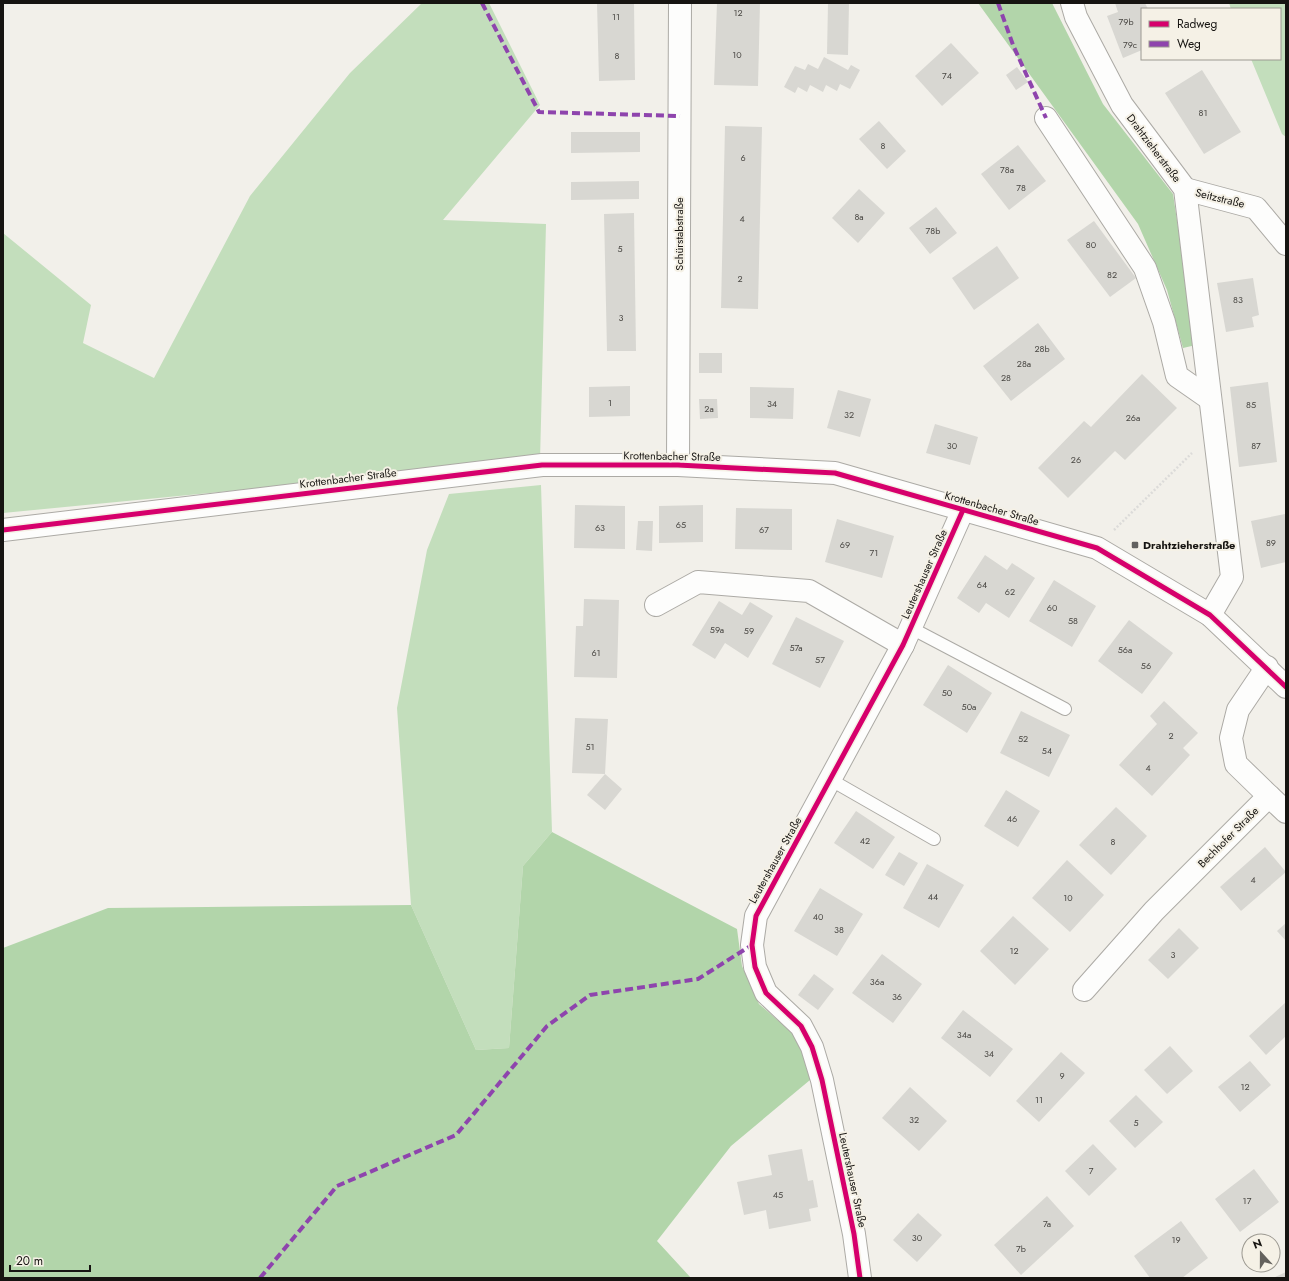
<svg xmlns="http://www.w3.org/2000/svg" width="1289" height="1281" font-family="Jost,sans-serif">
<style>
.green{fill:#c3debc}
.forest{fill:#b2d5aa}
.building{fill:#d8d7d2}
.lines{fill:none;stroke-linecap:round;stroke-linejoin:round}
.service-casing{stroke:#acaaa5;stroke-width:14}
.minor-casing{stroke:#acaaa5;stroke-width:24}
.path{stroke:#dcdbd9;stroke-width:2.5;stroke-dasharray:2 2;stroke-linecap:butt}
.service{stroke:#fdfdfc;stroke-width:12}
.minor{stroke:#fdfdfc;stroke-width:22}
.quiet{stroke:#8e44ad;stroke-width:4;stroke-dasharray:8 4;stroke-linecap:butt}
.cycleway-casing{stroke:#f5f1e6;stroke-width:8}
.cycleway{stroke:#d6006c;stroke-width:5}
.poi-dot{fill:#63615d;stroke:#f5f1e6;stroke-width:1.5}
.labels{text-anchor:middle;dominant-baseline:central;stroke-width:4;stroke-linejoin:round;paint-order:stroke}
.number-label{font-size:9px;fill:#484642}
.street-label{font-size:11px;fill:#161411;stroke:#f5f1e6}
.poi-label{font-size:11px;font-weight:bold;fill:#161411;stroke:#f5f1e6;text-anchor:start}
</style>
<rect width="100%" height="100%" fill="#f2f0ea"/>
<!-- green -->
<g class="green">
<polygon points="422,3 489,3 540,105 443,220 546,224 540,461 3,513 3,233 91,305 83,343 154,378 250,196 350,73"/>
<polygon points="1229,3 1286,3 1286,137 1282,134 1251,59 1280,59 1280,9 1231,9"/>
<polygon points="541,485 552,832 523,866 509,1048 476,1050 411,905 397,708 427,550 449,494"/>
</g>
<!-- forest -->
<g class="forest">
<polygon points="978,3 1052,3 1103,104 1173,194 1196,345 1183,348 1167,290 1138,224"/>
<polygon points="552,832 737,929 742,966 759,1004 803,1042 810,1080 731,1146 657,1241 691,1278 3,1278 3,948 108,908 411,905 476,1050 509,1048 523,866"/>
</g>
<!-- building -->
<g class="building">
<polygon points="597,3 634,3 635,80 599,81"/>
<polygon points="717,3 760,3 758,86 714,85"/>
<polygon points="828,3 849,3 848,55 827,54"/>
<polygon points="1115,3 1145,3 1148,9 1142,9 1142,50 1123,58 1107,16 1118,12"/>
<polygon points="951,43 979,73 942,106 915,76"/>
<polygon points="824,57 848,70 851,65 860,70 850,89 840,84 837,91 826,85 823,92 810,85 807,92 798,87 795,93 784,87 795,66 805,70 808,64 818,69"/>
<polygon points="1017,67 1028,82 1016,90 1006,75"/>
<polygon points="1202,70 1241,132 1204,154 1165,93"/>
<polygon points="879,121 906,151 887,169 859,139"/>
<polygon points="725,126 762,127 758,309 721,308"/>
<polygon points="571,132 640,132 640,152 571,153"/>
<polygon points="1018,145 1046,181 1009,210 981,174"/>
<polygon points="639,181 639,199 571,200 571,182"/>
<polygon points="859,189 885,213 858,243 832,218"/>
<polygon points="936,207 957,233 930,254 909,228"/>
<polygon points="634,213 636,351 607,351 604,214"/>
<polygon points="1094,221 1136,278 1110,297 1067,240"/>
<polygon points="997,246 1019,278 974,310 952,278"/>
<polygon points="1253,278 1259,315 1252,317 1254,327 1226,332 1217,283"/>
<polygon points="1038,323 1065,359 1011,401 983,366"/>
<rect x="699" y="353" width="23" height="20"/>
<polygon points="1142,374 1177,408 1125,460 1115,451 1068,498 1038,468 1084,421 1091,427"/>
<polygon points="1268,382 1277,462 1239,467 1230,387"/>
<polygon points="630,386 630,416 589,417 589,387"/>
<polygon points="750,387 794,388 793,419 750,418"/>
<polygon points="838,390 871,399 860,437 827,428"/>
<polygon points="699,399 717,399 718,418 700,419"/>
<polygon points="935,424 978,437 970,465 926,453"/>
<polygon points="575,505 625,506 625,549 574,548"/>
<polygon points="703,505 703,542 659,543 659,506"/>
<polygon points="736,508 792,509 792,550 735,549"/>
<polygon points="1285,514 1286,562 1261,568 1251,521"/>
<polygon points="837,519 894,536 882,578 825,562"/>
<polygon points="638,521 653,521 652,551 636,550"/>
<polygon points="985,555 1007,570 1012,563 1035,578 1009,618 986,603 979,613 957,598"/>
<polygon points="1054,580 1096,606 1072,647 1029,621"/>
<polygon points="584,599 619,600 617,678 574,677 576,626 583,626"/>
<polygon points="719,601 742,615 750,602 773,616 748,658 725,643 715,659 692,645"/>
<polygon points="796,617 844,641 820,688 772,664"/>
<polygon points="1129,620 1173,653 1142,694 1098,661"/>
<polygon points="948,665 992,693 967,733 923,705"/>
<polygon points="1164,701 1198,733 1183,748 1190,755 1152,796 1119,765 1157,724 1150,716"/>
<polygon points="1021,711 1070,735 1049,777 1000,753"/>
<polygon points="575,718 608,719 605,774 622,789 605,810 587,795 605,774 572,773"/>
<polygon points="1006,790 1040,811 1018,847 984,826"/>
<polygon points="1116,807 1147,836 1111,875 1079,845"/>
<polygon points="856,811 895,837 873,869 834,843"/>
<polygon points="1265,847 1286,872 1241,911 1220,887"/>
<polygon points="899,852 918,863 904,886 885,875"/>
<polygon points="1067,860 1104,895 1070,932 1032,898"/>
<polygon points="927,864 964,885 939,928 903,908"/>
<polygon points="820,888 863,914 837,956 794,931"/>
<polygon points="1013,916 1049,949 1015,985 980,951"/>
<polygon points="1286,923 1286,941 1277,931"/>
<polygon points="1179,928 1199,948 1168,979 1148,960"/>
<polygon points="882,954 922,984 893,1023 852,993"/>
<polygon points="814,974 834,989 818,1010 798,995"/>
<polygon points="1286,1002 1286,1036 1266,1055 1249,1036"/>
<polygon points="963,1010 1013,1049 990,1077 941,1038"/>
<polygon points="1170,1046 1193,1071 1167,1094 1144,1070"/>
<polygon points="1061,1052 1085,1073 1039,1122 1016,1101"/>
<polygon points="1250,1061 1271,1085 1240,1112 1218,1087"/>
<polygon points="910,1087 947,1121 919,1151 882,1118"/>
<polygon points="1136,1095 1163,1122 1135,1148 1109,1121"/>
<polygon points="1093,1144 1117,1169 1089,1196 1065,1171"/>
<polygon points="802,1149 808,1181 813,1180 818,1207 809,1209 811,1221 769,1229 766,1210 744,1215 737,1182 772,1175 768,1155"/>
<polygon points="1254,1169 1279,1202 1240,1232 1215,1199"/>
<polygon points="1047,1196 1074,1226 1021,1275 994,1245"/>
<polygon points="918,1213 942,1235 917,1262 893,1240"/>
<polygon points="1181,1221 1208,1258 1182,1278 1150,1278 1134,1256"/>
<polygon points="1286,1272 1286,1278 1273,1278"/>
</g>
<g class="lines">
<defs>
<g id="service">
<polyline points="911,628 1065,709"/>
<polyline points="831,780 934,839"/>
</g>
<g id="minor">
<polyline points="1072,3 1076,17 1122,105 1185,189 1232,577 1210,615"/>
<polyline points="1046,118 1145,268 1164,322 1177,376 1210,399"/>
<polyline points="1185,189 1256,208 1286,244"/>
<polyline points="678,465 680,3"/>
<polyline points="3,530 542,465 678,465 835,473 1097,548 1210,615 1286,687"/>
<polyline points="656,605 698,582 809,591 903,645"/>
<polyline points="1269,796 1286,812"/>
<polyline points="1084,990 1154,911 1269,796 1236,764 1231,738 1238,710 1267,667"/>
<polyline points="860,1278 854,1234 822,1080 812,1047 801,1026 766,993 755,967 752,945 756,916 903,645 963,510"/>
</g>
</defs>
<!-- service casing -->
<use href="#service" class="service-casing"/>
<!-- minor casing -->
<use href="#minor" class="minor-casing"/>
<!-- path -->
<polyline class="path" points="1114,530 1192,453"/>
<!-- service -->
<use href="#service" class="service"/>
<!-- minor -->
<use href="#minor" class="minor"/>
<!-- quiet -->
<g class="quiet">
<polyline points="482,3 539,112 680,116"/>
<polyline points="998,3 1013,45 1046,118"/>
<polyline points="260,1278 337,1186 456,1135 547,1026 590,995 698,979 752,945"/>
</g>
<defs>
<g id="cycleway">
<polyline points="3,530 542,465 678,465 835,473 1097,548 1210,615 1286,687"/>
<polyline points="860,1278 854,1234 822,1080 812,1047 801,1026 766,993 755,967 752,945 756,916 903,645 963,510"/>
</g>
</defs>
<!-- cycleway casing -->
<use href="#cycleway" class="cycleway-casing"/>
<!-- cycleway -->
<use href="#cycleway" class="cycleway"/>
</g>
<!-- markers -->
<rect class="poi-dot" x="1131" y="541" width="8" height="8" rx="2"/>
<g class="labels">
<!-- number labels -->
<g class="number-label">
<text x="738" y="12">12</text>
<text x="616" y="16">11</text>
<text x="1126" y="21">79b</text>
<text x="1130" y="44">79c</text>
<text x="737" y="54">10</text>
<text x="617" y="55">8</text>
<text x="947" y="75">74</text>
<text x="1203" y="112">81</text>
<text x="883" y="145">8</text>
<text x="743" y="157">6</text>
<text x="1007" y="169">78a</text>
<text x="1021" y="187">78</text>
<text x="859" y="216">8a</text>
<text x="742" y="218">4</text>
<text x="933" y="230">78b</text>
<text x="1091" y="244">80</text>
<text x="620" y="248">5</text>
<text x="1112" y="274">82</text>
<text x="740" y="278">2</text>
<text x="1238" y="299">83</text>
<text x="621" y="317">3</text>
<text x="1042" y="348">28b</text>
<text x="1024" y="363">28a</text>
<text x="1006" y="377">28</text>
<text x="610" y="402">1</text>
<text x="772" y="403">34</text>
<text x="1251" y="404">85</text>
<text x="709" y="408">2a</text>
<text x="849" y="414">32</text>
<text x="1133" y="417">26a</text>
<text x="952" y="445">30</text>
<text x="1256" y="445">87</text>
<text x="1076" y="459">26</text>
<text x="681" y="524">65</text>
<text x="600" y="527">63</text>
<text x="764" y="529">67</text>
<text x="1271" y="542">89</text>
<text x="845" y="544">69</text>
<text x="874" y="552">71</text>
<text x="982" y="584">64</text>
<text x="1010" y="591">62</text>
<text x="1052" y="607">60</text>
<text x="1073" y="620">58</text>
<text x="717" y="629">59a</text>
<text x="749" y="630">59</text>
<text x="796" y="647">57a</text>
<text x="1125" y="649">56a</text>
<text x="596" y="652">61</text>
<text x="820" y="659">57</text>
<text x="1146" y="665">56</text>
<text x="947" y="692">50</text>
<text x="969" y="706">50a</text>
<text x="1171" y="735">2</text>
<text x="1023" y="738">52</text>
<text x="590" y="746">51</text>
<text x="1047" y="750">54</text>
<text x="1148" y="767">4</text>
<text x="1012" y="818">46</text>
<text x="865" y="840">42</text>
<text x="1113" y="841">8</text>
<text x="1253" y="879">4</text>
<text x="933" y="896">44</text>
<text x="1068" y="897">10</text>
<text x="818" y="916">40</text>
<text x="839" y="929">38</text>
<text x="1014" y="950">12</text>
<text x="1173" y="954">3</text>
<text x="877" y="981">36a</text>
<text x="897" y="996">36</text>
<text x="964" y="1034">34a</text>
<text x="989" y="1053">34</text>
<text x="1062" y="1075">9</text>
<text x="1245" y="1086">12</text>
<text x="1039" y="1099">11</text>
<text x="914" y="1119">32</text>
<text x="1136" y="1122">5</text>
<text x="1091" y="1170">7</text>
<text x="778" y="1194">45</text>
<text x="1247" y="1200">17</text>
<text x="1047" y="1223">7a</text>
<text x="917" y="1237">30</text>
<text x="1176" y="1239">19</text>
<text x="1021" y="1248">7b</text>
</g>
<!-- street labels -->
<g class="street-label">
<text transform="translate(1154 148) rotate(53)">Drahtzieherstraße</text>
<text transform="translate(1220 198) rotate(14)">Seitzstraße</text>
<text transform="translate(679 234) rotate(-90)">Schürstabstraße</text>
<text transform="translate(672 456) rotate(1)">Krottenbacher Straße</text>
<text transform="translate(348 478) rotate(-7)">Krottenbacher Straße</text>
<text transform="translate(992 508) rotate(16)">Krottenbacher Straße</text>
<text transform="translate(924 574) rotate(-66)">Leutershauser Straße</text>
<text transform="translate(1228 837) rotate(-45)">Bechhofer Straße</text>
<text transform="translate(775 860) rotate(-61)">Leutershauser Straße</text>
<text transform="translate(853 1180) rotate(78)">Leutershauser Straße</text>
</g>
<!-- poi labels -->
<g class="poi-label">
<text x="1143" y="545">Drahtzieherstraße</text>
</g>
</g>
<!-- border -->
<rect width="1289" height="1281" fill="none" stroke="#161411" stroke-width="8"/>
<!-- legend -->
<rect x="1141" y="8" width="140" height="52" fill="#f5f1e6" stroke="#9c9991"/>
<rect x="1149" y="21" width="20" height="6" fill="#d6006c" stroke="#9c9991"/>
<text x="1177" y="28" font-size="12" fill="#161411">Radweg</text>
<rect x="1149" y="41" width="20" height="6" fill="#8e44ad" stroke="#9c9991"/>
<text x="1177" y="48" font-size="12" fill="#161411">Weg</text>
<!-- north arrow -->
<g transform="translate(1261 1253) rotate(339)"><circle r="19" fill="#f5f1e6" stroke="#9c9991"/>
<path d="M0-3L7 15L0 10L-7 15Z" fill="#63615d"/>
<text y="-6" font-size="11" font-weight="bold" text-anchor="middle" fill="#161411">N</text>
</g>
<!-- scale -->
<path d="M10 1265v6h80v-6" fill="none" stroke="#161411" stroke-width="2"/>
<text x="16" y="1265" font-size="12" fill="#161411" stroke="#f5f1e6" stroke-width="3" paint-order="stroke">20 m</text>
</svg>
